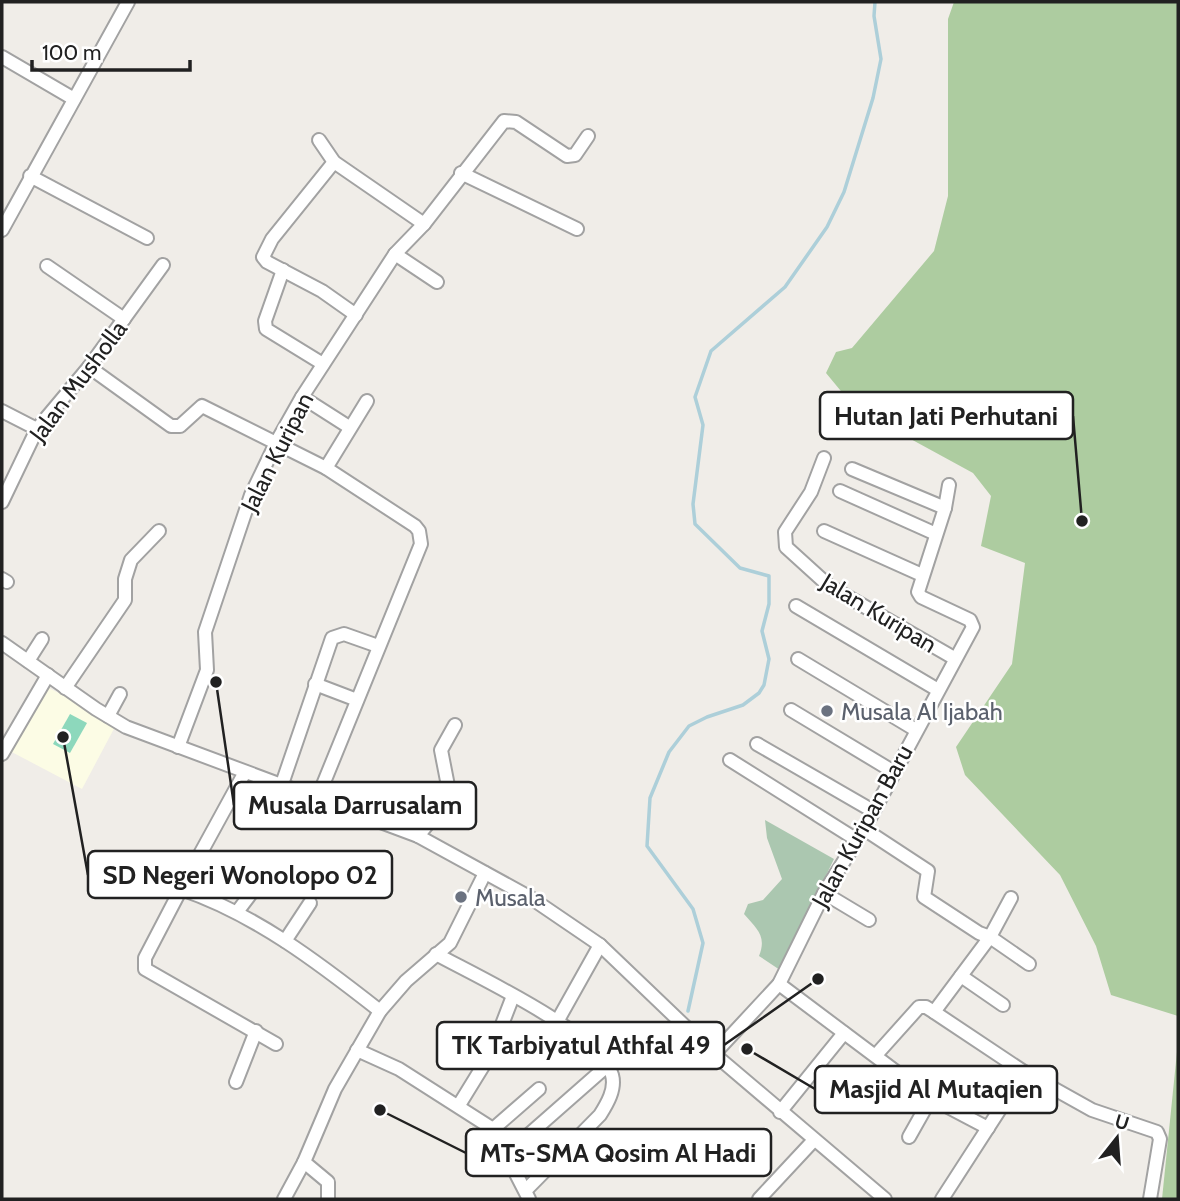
<svg xmlns="http://www.w3.org/2000/svg" width="1180" height="1201" font-family="Cabin,sans-serif">
<style>
.education{fill:#fcfce5}
.forest{fill:#adcca0}
.cemetery{fill:#abc7b0}
.pitch{fill:#8dd8bc}
.lines{fill:none;stroke-linecap:round;stroke-linejoin:round}
.stream{stroke:#adcfd9;stroke-width:3.5}
.minor-casing{stroke:#a2a2a2;stroke-width:16}
.minor{stroke:#fff;stroke-width:12}
.worship-dot{fill:#6b7280;stroke:#fff;stroke-width:2.5}
.labels{text-anchor:middle;dominant-baseline:central;stroke-width:5;stroke-linejoin:round;paint-order:stroke}
.street-label{font-size:24px;fill:#212121;stroke:#fff}
.worship-label{font-size:24px;fill:#5b616d;stroke:#fff;text-anchor:start}
.leader{fill:none;stroke:#212121;stroke-width:2.5}
.callout-dot{fill:#212121;stroke:#fff;stroke-width:2.5}
.callout{fill:#fff;stroke:#212121;stroke-width:2.5}
.callout-label{font-size:26px;text-anchor:middle;font-weight:bold;fill:#212121}
</style>
<rect width="100%" height="100%" fill="#f0ede8"/>
<!-- education -->
<polygon class="education" points="43,685 117,723 82,789 8,750"/>
<!-- forest -->
<g class="forest">
<polygon points="954,2 1178,2 1178,1016 1111,995 1096,946 1060,875 965,775 956,747 1012,664 1025,563 981,546 991,496 973,473 885,425 845,396 826,373 836,352 852,348 934,251 948,196 948,19"/>
<polygon points="1178,1042 1178,1199 1162,1199"/>
</g>
<!-- cemetery -->
<path class="cemetery" d="M 765,820 L 834,859 L 780,970 L 759,956 C 767,936 757,929 744,914 L 748,904 L 763,900 L 782,879 L 767,838 Z"/>
<!-- pitch -->
<polygon class="pitch" points="70,714 87,723 70,753 53,744"/>
<g class="lines">
<!-- stream -->
<polyline class="stream" points="688,1011 703,943 693,909 647,846 650,798 669,752 689,726 707,717 743,705 759,693 764,685 769,659 762,631 769,604 769,576 740,568 695,524 693,504 703,425 695,397 711,351 785,287 827,227 844,192 873,98 881,59 874,16 875,2"/>
<defs>
<g id="minor">
<polyline points="2,57 74,99"/>
<polyline points="319,140 334,162 424,224"/>
<polyline points="334,162 272,239 263,257 267,262 322,291 356,315"/>
<polyline points="461,173 577,229"/>
<polyline points="30,176 147,238"/>
<polyline points="2,230 128,2"/>
<polyline points="395,254 437,282"/>
<polyline points="47,266 124,319"/>
<polyline points="283,270 265,321 266,329 323,364"/>
<polyline points="89,367 171,426 180,426 202,406 326,468"/>
<polyline points="302,397 349,427"/>
<polyline points="2,411 37,429"/>
<polyline points="824,458 811,492 785,532 786,547 829,586 954,658"/>
<polyline points="852,469 945,508"/>
<polyline points="840,491 936,534"/>
<polyline points="2,502 37,429 89,367 163,265"/>
<polyline points="824,531 922,575"/>
<polyline points="2,579 7,582"/>
<polyline points="796,606 938,690"/>
<polyline points="2,643 96,709 126,727 418,836 531,898 600,945 714,1054 885,1199"/>
<polyline points="798,659 916,730"/>
<polyline points="28,661 42,639"/>
<polyline points="315,684 357,700"/>
<polyline points="65,688 125,600 125,579 131,560 159,531"/>
<polyline points="791,710 894,772"/>
<polyline points="108,716 120,694"/>
<polyline points="757,744 873,811"/>
<polyline points="178,747 207,670 205,632 251,495 276,443 302,397 395,254 424,224 504,121 516,122 567,156 575,155 588,136"/>
<polyline points="2,754 48,675"/>
<polyline points="730,760 857,840"/>
<path d="M 245,772 L 181,889 C 255,914 319,963 380,1011"/>
<polyline points="282,784 332,638 344,634 378,646"/>
<polyline points="318,797 421,544 419,531 415,526 326,468 367,401"/>
<polyline points="864,829 928,871 924,897 979,933 990,937 934,1012 1024,1072"/>
<polyline points="418,836 447,800 449,791 441,750 455,725"/>
<polyline points="181,889 145,958 145,969 276,1044"/>
<polyline points="824,893 869,920"/>
<polyline points="1011,898 990,937 1029,964"/>
<polyline points="237,912 262,879"/>
<polyline points="285,941 310,903"/>
<path d="M 436,954 C 474,975 601,1034 612,1075 C 616,1089 607,1104 600,1115 L 526,1190"/>
<polyline points="961,976 1003,1005"/>
<polyline points="779,984 931,1098 988,1128"/>
<polyline points="558,1020 600,945"/>
<polyline points="357,1050 399,1069 493,1129 529,1199"/>
<polyline points="714,1054 779,984 824,893 864,829 973,627 970,620 921,597 918,592 945,508 949,485"/>
<polyline points="876,1055 919,1007 926,1007 934,1012"/>
<polyline points="236,1082 256,1031"/>
<polyline points="459,1105 491,1053 513,996"/>
<polyline points="780,1112 844,1033"/>
<polyline points="493,1129 539,1089"/>
<polyline points="909,1137 931,1098"/>
<polyline points="508,1153 608,1065"/>
<polyline points="284,1199 304,1162"/>
<polyline points="328,1199 328,1182 304,1162 335,1089 380,1011 406,981 450,943 485,873"/>
<polyline points="759,1199 814,1140"/>
<polyline points="942,1199 1024,1072 1092,1110 1157,1132 1160,1139 1150,1199"/>
</g>
</defs>
<!-- minor casing -->
<use href="#minor" class="minor-casing"/>
<!-- minor -->
<use href="#minor" class="minor"/>
</g>
<!-- markers -->
<g class="worship-dot">
<circle cx="827" cy="711" r="7"/>
<circle cx="461" cy="897" r="7"/>
</g>
<g class="labels">
<!-- street labels -->
<g class="street-label">
<text transform="translate(78 381) rotate(-53)">Jalan Musholla</text>
<text transform="translate(277 452) rotate(-63)">Jalan Kuripan</text>
<text transform="translate(879 613) rotate(31)">Jalan Kuripan</text>
<text transform="translate(862 826) rotate(-61)">Jalan Kuripan Baru</text>
</g>
<!-- worship labels -->
<g class="worship-label">
<text x="841" y="711">Musala Al Ijabah</text>
<text x="475" y="897">Musala</text>
</g>
</g>
<!-- callouts -->
<path class="leader" d="M1082 521L1073 416M216 682L234 805M63 737L88 875M818 979L724 1045M747 1049L815 1089M380 1110L466 1153"/>
<g class="callout-dot">
<circle cx="1082" cy="521" r="7"/>
<circle cx="216" cy="682" r="7"/>
<circle cx="63" cy="737" r="7"/>
<circle cx="818" cy="979" r="7"/>
<circle cx="747" cy="1049" r="7"/>
<circle cx="380" cy="1110" r="7"/>
</g>
<g class="callout">
<rect x="820" y="392" width="253" height="47" rx="7"/>
<rect x="234" y="782" width="242" height="47" rx="7"/>
<rect x="88" y="851" width="304" height="47" rx="7"/>
<rect x="437" y="1022" width="287" height="47" rx="7"/>
<rect x="815" y="1066" width="242" height="47" rx="7"/>
<rect x="466" y="1129" width="305" height="47" rx="7"/>
</g>
<g class="callout-label">
<text x="946" y="425">Hutan Jati Perhutani</text>
<text x="355" y="814">Musala Darrusalam</text>
<text x="240" y="884">SD Negeri Wonolopo 02</text>
<text x="581" y="1054">TK Tarbiyatul Athfal 49</text>
<text x="936" y="1098">Masjid Al Mutaqien</text>
<text x="618" y="1162">MTs-SMA Qosim Al Hadi</text>
</g>
<!-- border -->
<rect width="1180" height="1201" fill="none" stroke="#212121" stroke-width="7"/>
<!-- north arrow -->
<g transform="translate(1117 1138) rotate(17)" stroke="#ffffff" stroke-width="5" paint-order="stroke">
<path d="M0-5L12 26L0 18L-12 26Z" fill="#212121"/>
<text y="-10" font-size="19" font-weight="bold" text-anchor="middle" fill="#212121">U</text>
</g>
<!-- scale -->
<path d="M32 60v10h158v-10" fill="none" stroke="#212121" stroke-width="3.5"/>
<text x="42" y="60" font-size="21" fill="#212121" stroke="#ffffff" stroke-width="5" paint-order="stroke">100 m</text>
</svg>
